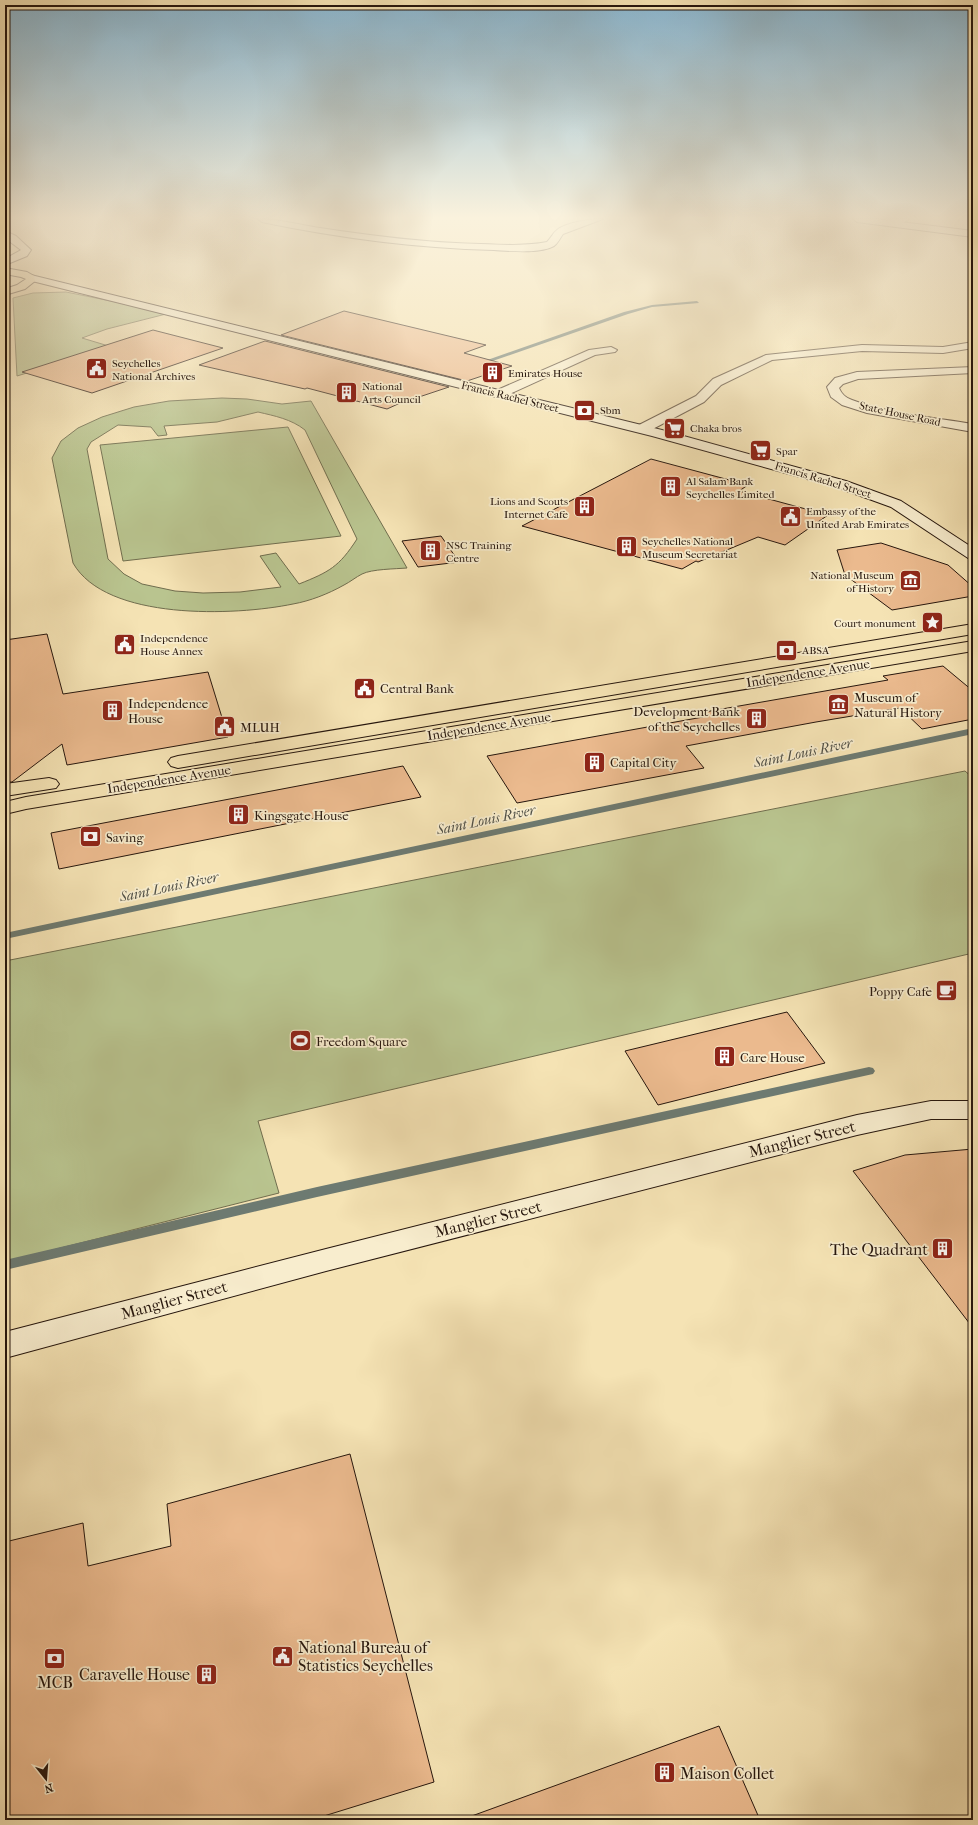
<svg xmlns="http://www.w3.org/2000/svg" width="978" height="1825" font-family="'IM FELL French Canon',serif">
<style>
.green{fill:#b9c48f;stroke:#706d4e;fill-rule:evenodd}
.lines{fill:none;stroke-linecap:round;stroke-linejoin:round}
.stream{fill:#6d7a71;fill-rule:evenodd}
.building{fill:#ebba8e;stroke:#26160d}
.street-casing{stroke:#5a4937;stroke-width:2}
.secondary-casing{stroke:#26160d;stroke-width:2}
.primary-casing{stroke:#26160d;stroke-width:2}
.street{fill:#f8edce;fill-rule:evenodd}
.secondary{fill:#f8edce;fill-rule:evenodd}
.primary{fill:#f5e3b4;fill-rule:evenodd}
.labels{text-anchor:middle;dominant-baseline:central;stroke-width:3.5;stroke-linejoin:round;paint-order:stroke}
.far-poi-label{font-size:11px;fill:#26160d;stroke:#f8edce;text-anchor:start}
.far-street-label{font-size:11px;fill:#26160d;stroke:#f8edce}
.street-label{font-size:13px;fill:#26160d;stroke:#f8edce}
.poi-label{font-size:13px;fill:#26160d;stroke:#f8edce;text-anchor:start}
.water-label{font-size:14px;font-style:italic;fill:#505047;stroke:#f8edce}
.near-street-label{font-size:16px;fill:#26160d;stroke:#f8edce}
.near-poi-label{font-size:16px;fill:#26160d;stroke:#f8edce;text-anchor:end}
</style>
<rect width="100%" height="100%" fill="#f5e3b4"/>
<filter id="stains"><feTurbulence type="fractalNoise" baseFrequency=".005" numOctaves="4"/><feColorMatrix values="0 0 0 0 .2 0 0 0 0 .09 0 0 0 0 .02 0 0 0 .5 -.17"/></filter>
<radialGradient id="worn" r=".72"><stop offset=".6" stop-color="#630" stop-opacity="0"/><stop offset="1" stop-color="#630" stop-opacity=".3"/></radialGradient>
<!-- green -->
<g class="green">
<polygon points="66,292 170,313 107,329 82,338 112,347 17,376 13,298 33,293"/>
<path d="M 222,398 L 247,399 L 282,404 L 311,401 L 407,568 C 395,569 372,569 362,574 C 356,577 350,582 344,585 C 328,594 310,601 293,604 C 235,616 106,621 73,563 L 52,458 L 61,441 L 78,428 L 102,417 L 134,407 L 169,401 ZM 258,412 C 275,416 291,419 305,430 L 357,539 C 339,567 329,572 299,584 L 276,553 L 260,556 L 281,587 L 240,592 L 203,593 L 175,591 L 142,584 L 124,574 L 108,559 L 87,449 L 91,442 L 118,425 L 151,427 L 158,436 L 167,435 L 164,426 L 217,422 Z"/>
<polygon points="288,427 341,536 123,561 100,445"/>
<polygon points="965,771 973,778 973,953 258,1121 279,1193 5,1262 5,961"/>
</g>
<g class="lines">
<!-- stream -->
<g class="stream">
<polygon points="697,301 699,303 652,307 628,314 481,365 476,364 624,312 652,305"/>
<polygon points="973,728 973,734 5,939 5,933"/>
<polygon points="869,1067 873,1068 875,1071 873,1074 317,1197 5,1270 5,1260 317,1187"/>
</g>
</g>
<!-- building -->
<g class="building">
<polygon points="344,311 486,345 464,353 512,366 467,381 281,335"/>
<polygon points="153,330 223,348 92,393 22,372"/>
<polygon points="265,341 449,387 398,404 387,409 307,388 305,389 199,365"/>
<polygon points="651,459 748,485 739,491 828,515 785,545 758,537 698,562 696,561 682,569 522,526"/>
<polygon points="441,536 459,562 418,567 402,541"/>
<polygon points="881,543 948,565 973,587 973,596 892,610 845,575 837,550"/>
<polygon points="47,634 63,694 208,672 228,737 67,765 62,744 12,782 5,782 5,640"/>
<polygon points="943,666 973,691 973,719 922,729 900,708 816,722 686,746 704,768 517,803 487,756 703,717 699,713 888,680 883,676"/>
<polygon points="403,766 421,797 59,869 51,833"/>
<polygon points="787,1012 825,1063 658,1105 625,1051"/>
<polygon points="973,1149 973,1328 853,1171 905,1155"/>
<polygon points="350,1454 434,1782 311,1820 5,1820 5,1542 83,1523 88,1566 171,1546 167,1504"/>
<polygon points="719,1726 760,1820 469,1820 469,1817"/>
</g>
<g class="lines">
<defs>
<g id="street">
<path d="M 887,219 L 909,219 C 904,224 886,227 881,222 Z"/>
<polygon points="973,342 973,348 943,353 862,351 772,360 721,385 704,402 647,432 637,432 636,429 637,426 696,396 713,379 766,355 862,345 943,347"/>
<polygon points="611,347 617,350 615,352 595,355 503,397 495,397 493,394 495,391 589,350"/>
<path d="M 973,367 L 973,373 L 858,379 L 843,384 L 839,388 C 841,393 846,398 852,400 C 885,413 937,418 973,424 L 973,432 L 867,413 L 842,405 L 831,397 L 827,387 L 835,378 L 857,372 Z"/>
</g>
<g id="secondary">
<path d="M 258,219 C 279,219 299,225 320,228 C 373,236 427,243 481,244 C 503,245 525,246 547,242 C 551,238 553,233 557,230 C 567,222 591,219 603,219 L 563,234 C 560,238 558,243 554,246 C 539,254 511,251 494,250 C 416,248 338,238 262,222 Z"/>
<polygon points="853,219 877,219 973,231 973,237 857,222"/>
<polygon points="5,231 16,236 31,250 27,256 5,265 5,259 21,250 5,238"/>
<polygon points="31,275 662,430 846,481 901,501 973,548 973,560 968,558 891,507 836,487 652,436 28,280 26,278 28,276"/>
<polygon points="931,1101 973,1101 973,1119 931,1119 857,1135 326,1271 5,1358 5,1332 326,1249 857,1115"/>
</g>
<g id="primary">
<polygon points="5,268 27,272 34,276 35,281 25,289 5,295 5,289 17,285 26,279 21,277 5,274"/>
<polygon points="973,624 973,634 178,768 171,766 168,762 171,758 178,756"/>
<polygon points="973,641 973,651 26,809 5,814 5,802 26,797"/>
<polygon points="49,778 56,780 59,784 56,788 5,796 5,784"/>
</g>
</defs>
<!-- street casing -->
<use href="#street" class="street-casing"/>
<!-- secondary casing -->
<use href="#secondary" class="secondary-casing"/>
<!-- primary casing -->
<use href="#primary" class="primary-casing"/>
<!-- street -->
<use href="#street" class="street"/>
<!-- secondary -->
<use href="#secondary" class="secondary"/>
<!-- primary -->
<use href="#primary" class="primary"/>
</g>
<!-- sky -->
<linearGradient id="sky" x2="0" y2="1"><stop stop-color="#8ab8d3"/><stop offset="0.46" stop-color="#faf2dd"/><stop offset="1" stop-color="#faf2dd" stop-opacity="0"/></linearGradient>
<rect width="978" height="474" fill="url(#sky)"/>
<!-- icons -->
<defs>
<symbol id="civic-square" viewBox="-11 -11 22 22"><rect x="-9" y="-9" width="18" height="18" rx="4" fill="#8f2418" stroke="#f8edce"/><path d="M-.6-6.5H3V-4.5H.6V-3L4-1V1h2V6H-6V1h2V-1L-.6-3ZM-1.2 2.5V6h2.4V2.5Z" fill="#fff"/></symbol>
<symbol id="building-square" viewBox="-11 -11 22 22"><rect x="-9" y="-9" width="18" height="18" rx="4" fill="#8f2418" stroke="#f8edce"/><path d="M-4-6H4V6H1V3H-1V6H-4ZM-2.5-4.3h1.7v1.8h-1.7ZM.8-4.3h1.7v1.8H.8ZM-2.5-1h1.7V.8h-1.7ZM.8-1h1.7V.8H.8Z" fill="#fff"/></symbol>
<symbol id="bank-square" viewBox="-11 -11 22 22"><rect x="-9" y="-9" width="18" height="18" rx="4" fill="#8f2418" stroke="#f8edce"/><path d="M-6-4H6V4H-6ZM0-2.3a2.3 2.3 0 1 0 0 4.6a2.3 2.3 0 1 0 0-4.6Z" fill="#fff"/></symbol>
<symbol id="supermarket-square" viewBox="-11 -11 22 22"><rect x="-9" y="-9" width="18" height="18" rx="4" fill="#8f2418" stroke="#f8edce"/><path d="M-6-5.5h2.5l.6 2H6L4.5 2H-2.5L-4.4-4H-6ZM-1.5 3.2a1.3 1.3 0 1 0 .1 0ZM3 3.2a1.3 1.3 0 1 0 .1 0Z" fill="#fff"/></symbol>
<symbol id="museum-square" viewBox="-11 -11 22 22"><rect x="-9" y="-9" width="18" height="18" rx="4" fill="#8f2418" stroke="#f8edce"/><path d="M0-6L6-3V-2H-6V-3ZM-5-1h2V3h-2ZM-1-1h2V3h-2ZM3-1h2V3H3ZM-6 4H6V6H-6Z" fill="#fff"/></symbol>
<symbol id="sight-square" viewBox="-11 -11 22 22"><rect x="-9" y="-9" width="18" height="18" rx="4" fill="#8f2418" stroke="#f8edce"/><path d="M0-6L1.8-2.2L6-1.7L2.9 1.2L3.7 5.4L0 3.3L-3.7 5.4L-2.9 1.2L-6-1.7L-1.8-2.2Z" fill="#fff"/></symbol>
<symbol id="cafe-square" viewBox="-11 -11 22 22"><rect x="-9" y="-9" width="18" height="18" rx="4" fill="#8f2418" stroke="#f8edce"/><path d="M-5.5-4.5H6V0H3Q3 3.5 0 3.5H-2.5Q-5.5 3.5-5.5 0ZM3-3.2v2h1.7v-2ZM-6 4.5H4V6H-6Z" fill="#fff"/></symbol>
<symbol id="stadium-square" viewBox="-11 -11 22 22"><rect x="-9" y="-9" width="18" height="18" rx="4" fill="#8f2418" stroke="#f8edce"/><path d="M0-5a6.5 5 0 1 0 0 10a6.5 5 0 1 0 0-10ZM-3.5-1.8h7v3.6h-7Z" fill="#fff"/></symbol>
</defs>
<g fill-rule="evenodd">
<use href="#civic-square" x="84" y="356" width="25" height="25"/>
<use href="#building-square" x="480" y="360" width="25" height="25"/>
<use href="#building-square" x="334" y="380" width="25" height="25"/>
<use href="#bank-square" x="572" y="398" width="25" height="25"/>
<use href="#supermarket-square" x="662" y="416" width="25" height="25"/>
<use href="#supermarket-square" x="748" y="438" width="25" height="25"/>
<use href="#building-square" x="658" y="474" width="25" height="25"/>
<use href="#building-square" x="572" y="494" width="25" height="25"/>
<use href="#civic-square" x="778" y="504" width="25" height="25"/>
<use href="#building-square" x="614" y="534" width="25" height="25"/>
<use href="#building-square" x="418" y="538" width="25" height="25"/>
<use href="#museum-square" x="898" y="568" width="25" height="25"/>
<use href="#sight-square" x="920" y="610" width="25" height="25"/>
<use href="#civic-square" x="112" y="632" width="25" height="25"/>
<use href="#bank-square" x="774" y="638" width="25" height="25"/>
<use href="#civic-square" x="352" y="676" width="25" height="25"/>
<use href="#museum-square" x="826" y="692" width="25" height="25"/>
<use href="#building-square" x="100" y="698" width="25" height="25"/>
<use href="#building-square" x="744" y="706" width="25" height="25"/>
<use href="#civic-square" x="212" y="714" width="25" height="25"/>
<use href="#building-square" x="582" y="750" width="25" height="25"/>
<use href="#building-square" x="226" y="802" width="25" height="25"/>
<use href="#bank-square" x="78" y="824" width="25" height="25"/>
<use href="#cafe-square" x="934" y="978" width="25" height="25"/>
<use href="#stadium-square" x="288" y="1028" width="25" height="25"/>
<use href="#building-square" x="712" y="1044" width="25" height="25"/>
<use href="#building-square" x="930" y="1236" width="25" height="25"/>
<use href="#civic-square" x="270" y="1644" width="25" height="25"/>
<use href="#bank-square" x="42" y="1646" width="25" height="25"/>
<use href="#building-square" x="194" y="1662" width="25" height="25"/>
<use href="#building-square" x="652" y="1760" width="25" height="25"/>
</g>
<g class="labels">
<!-- far-poi labels -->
<g class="far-poi-label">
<text x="112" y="363">Seychelles<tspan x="112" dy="13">National Archives</tspan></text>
<text x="508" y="373">Emirates House</text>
<text x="362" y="386">National<tspan x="362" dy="13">Arts Council</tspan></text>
<text x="600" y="410">Sbm</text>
<text x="690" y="428">Chaka bros</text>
<text x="776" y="451">Spar</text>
<text x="686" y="481">Al Salam Bank<tspan x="686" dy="13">Seychelles Limited</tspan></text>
<text x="568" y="501" text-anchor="end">Lions and Scouts<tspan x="568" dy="13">Internet Cafe</tspan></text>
<text x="806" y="511">Embassy of the<tspan x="806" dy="13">United Arab Emirates</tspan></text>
<text x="642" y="541">Seychelles National<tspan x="642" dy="13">Museum Secretariat</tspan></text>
<text x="446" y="545">NSC Training<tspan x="446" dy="13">Centre</tspan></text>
<text x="894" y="575" text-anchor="end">National Museum<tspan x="894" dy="13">of History</tspan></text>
<text x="916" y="623" text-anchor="end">Court monument</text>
<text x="140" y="638">Independence<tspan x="140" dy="13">House Annex</tspan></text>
<text x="802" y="650">ABSA</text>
</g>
<!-- far-street labels -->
<g class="far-street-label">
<text transform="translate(510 397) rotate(14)">Francis Rachel Street</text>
<text transform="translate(900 414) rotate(12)">State House Road</text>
<text transform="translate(823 480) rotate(17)">Francis Rachel Street</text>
</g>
<!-- street labels -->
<g class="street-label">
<text transform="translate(808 673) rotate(-9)">Independence Avenue</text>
<text transform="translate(489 726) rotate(-9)">Independence Avenue</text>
<text transform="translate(169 779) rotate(-9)">Independence Avenue</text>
</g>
<!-- poi labels -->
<g class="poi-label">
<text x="380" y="688">Central Bank</text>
<text x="854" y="697">Museum of<tspan x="854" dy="15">Natural History</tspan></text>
<text x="128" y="703">Independence<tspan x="128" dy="15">House</tspan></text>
<text x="740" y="711" text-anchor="end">Development Bank<tspan x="740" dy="15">of the Seychelles</tspan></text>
<text x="240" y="727">MLUH</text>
<text x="610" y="762">Capital City</text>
<text x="254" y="815">Kingsgate House</text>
<text x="106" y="837">Saving</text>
<text x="932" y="991" text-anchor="end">Poppy Cafe</text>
<text x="316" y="1041">Freedom Square</text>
<text x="740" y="1057">Care House</text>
</g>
<!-- water labels -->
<g class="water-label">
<text transform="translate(803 753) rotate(-12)">Saint Louis River</text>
<text transform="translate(486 820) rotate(-12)">Saint Louis River</text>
<text transform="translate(169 887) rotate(-12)">Saint Louis River</text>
</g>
<!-- near-street labels -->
<g class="near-street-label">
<text transform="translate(802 1139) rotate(-14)">Manglier Street</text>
<text transform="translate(488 1219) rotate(-14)">Manglier Street</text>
<text transform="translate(174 1300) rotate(-15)">Manglier Street</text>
</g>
<!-- near-poi labels -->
<g class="near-poi-label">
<text x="928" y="1249">The Quadrant</text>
<text x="298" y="1647" text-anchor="start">National Bureau of<tspan x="298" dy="18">Statistics Seychelles</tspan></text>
<text x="190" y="1674">Caravelle House</text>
<text x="55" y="1682" text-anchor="middle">MCB</text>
<text x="680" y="1773" text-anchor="start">Maison Collet</text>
</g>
</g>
<!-- margin -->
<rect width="978" height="1825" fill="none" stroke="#f5e3b4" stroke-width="20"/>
<rect x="6" y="6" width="966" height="1813" fill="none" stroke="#26160d" stroke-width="2"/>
<rect x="10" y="10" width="958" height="1805" fill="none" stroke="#26160d"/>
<!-- north arrow -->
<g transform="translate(46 1779) rotate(163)" stroke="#f8edce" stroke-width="3" paint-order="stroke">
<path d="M0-3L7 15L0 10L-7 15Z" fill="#26160d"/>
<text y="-6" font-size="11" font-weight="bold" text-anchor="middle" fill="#26160d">N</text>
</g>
<rect width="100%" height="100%" filter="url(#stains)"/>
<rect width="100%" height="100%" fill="url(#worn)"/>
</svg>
